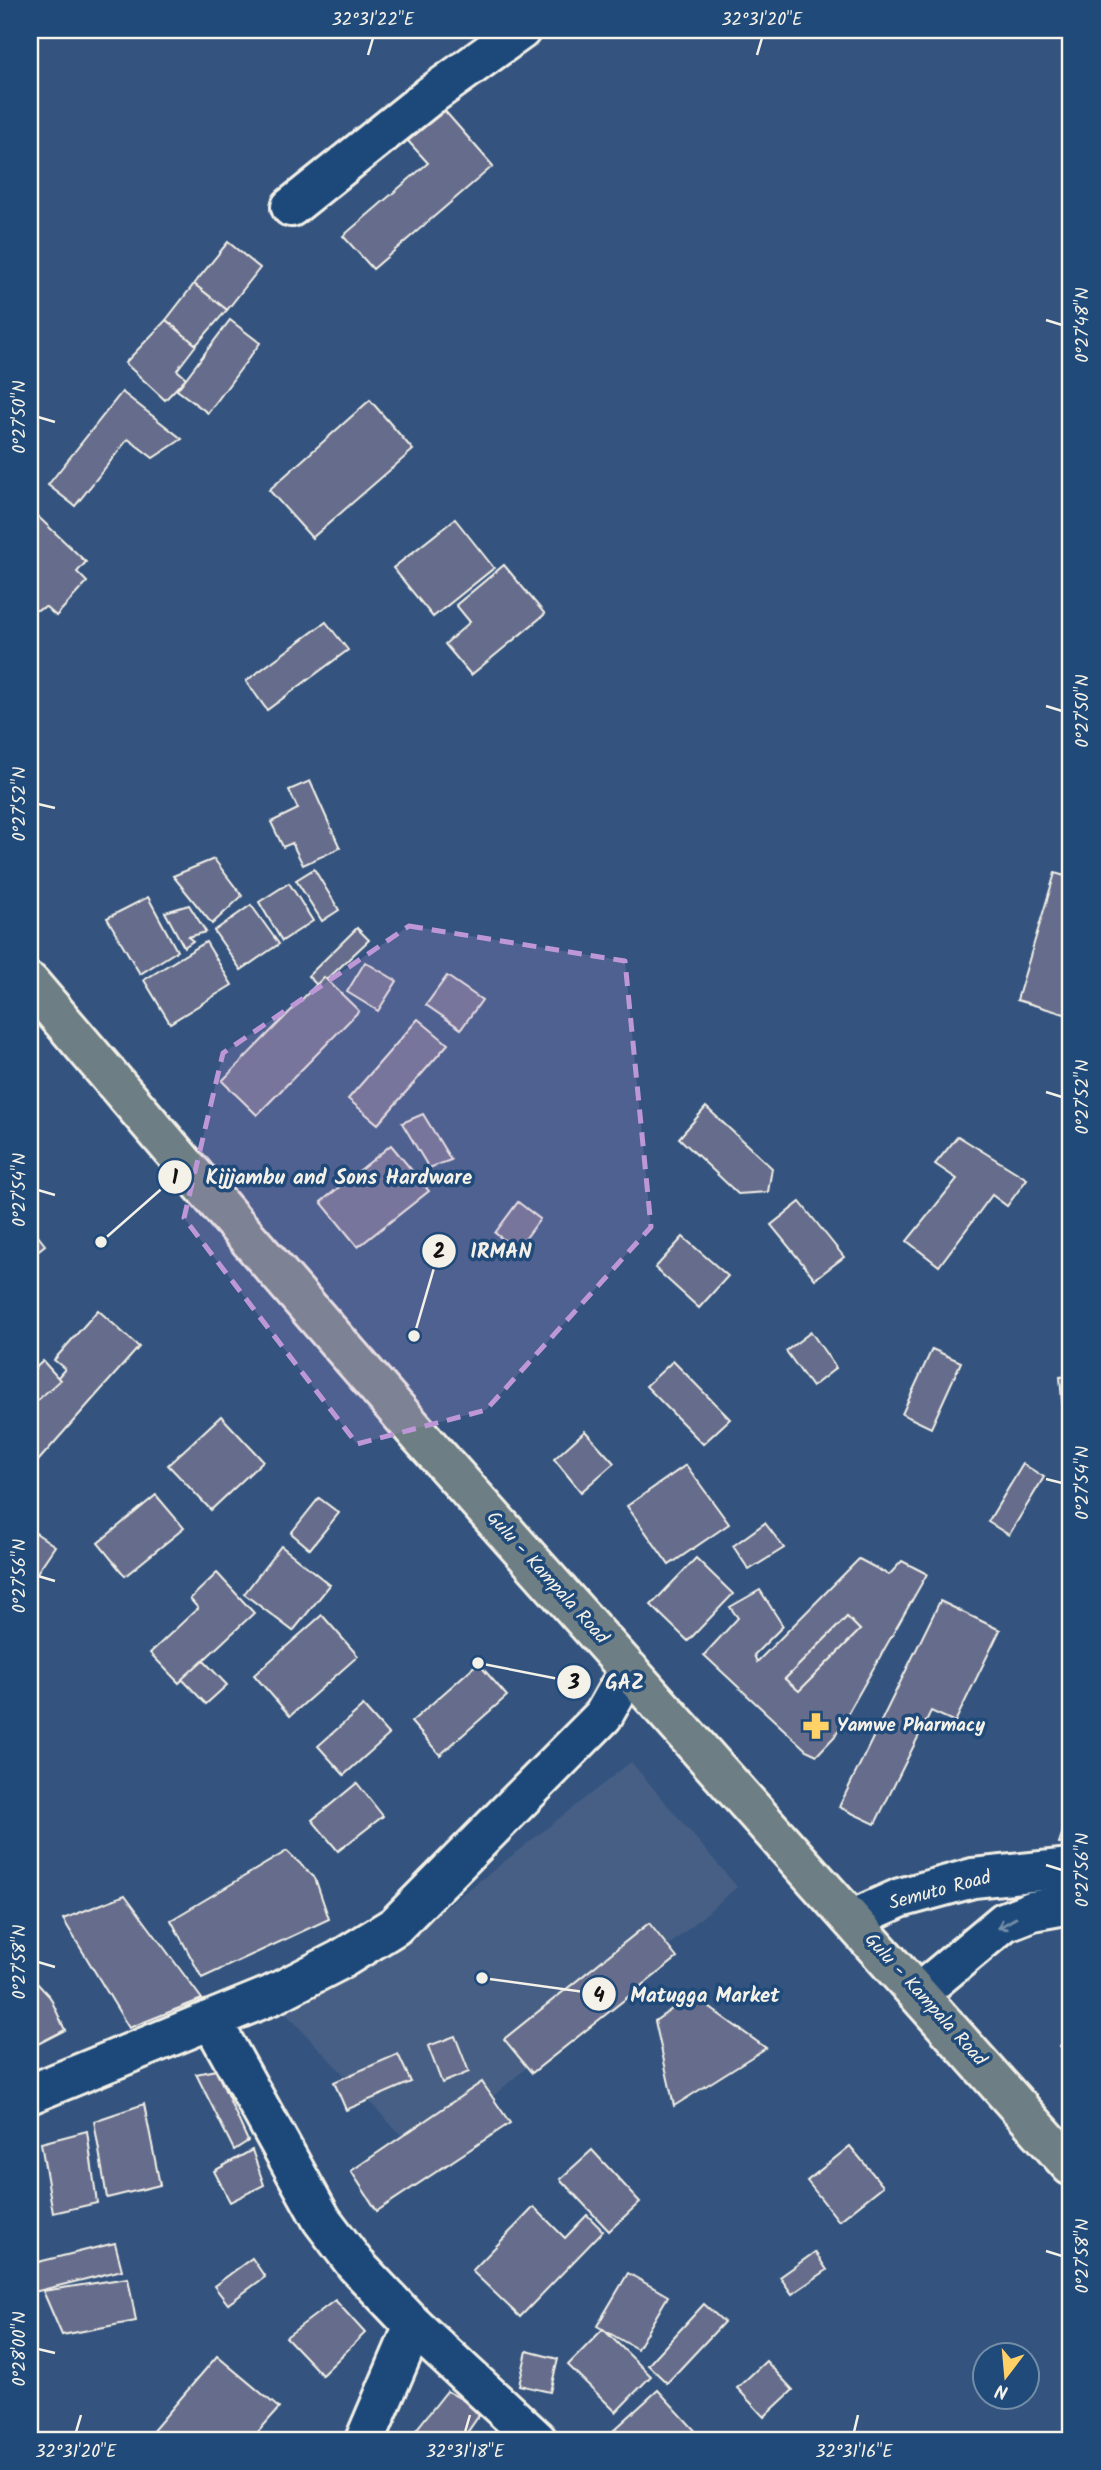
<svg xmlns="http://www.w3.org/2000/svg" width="1101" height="2470" font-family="Kalam,sans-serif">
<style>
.built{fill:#475f85}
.building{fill:#666d8c;stroke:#f4f1e8;stroke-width:2;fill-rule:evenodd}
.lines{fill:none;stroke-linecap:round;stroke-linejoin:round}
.street-casing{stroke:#f4f1e8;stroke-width:44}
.secondary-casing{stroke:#f4f1e8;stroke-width:44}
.primary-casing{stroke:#f4f1e8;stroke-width:44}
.street{stroke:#1f4a7a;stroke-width:38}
.secondary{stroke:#1f4a7a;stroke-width:38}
.primary{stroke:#6d7e84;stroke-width:38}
.oneway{stroke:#748da6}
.marked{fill:#be98d6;fill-opacity:0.2;stroke:#be98d6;stroke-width:5;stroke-dasharray:14 9;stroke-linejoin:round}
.ticks{fill:none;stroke:#f4f1e8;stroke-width:2.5}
.labels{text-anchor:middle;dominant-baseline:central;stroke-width:7;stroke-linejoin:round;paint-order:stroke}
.street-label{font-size:19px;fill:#f4f1e8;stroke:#1f4a7a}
.poi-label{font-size:19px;font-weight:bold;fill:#f4f1e8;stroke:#1f4a7a;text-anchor:start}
.leader{fill:none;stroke:#f4f1e8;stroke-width:2.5}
.callout-dot{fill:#f4f1e8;stroke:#1f4a7a;stroke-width:2.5}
.mark-label{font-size:21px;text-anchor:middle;font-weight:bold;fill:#111}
.callout-label{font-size:21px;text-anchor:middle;font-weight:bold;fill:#f4f1e8;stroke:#1f4a7a;stroke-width:7;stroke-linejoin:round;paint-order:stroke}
.neatline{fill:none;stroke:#f4f1e8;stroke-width:2.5}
.ticks-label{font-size:18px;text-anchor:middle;fill:#f4f1e8}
</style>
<rect width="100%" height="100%" fill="#34547f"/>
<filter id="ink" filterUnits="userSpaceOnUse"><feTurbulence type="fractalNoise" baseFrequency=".0143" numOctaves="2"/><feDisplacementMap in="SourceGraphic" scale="14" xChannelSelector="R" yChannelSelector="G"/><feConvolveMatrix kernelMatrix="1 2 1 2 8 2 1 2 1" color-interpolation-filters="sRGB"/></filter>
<g filter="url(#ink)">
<!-- built -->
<polygon class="built" points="631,1762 737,1887 422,2157 276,2003 388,1953"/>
<!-- building -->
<g class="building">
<polygon points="444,110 493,166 373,269 343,236 428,163 408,141"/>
<polygon points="228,242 260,268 227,310 194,284"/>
<polygon points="194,284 227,310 196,345 166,320"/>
<polygon points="166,320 196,345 177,370 186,378 165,400 125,363"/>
<polygon points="230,320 260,343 208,413 177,390"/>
<polygon points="122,392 182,439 153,458 128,439 75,506 48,485"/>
<polygon points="370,400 413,450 312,538 269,490"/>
<polygon points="30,509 86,562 77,572 87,582 56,616 46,607 34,611 30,608"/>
<polygon points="455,519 494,568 433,617 393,568"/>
<polygon points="504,565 545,614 471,675 445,644 470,622 456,605"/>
<polygon points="326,622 348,650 267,710 246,681"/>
<polygon points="310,781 340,848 303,865 292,843 283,847 271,822 298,809 289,790"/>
<polygon points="214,859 242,896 212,924 173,876"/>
<polygon points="314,869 339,910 322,921 296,880"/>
<polygon points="1055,873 1071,878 1071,1016 1017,1000"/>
<polygon points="289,883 313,921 282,941 259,902"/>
<polygon points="148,897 177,951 140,974 107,918"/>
<polygon points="189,905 206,932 188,937 193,941 184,947 165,912"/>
<polygon points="251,905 279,944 241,970 214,931"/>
<polygon points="357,928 369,940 319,987 308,976"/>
<polygon points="206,942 232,985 170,1023 144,980"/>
<polygon points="365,962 397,981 378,1011 347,992"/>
<polygon points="447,976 482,1000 461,1029 426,1005"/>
<polygon points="324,977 359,1011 257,1115 222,1081"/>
<polygon points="418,1019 448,1044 378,1124 348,1099"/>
<polygon points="706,1107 772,1168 768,1192 738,1194 679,1138"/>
<polygon points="423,1114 451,1160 429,1168 402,1123"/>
<polygon points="958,1136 1027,1179 1007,1206 992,1195 939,1266 907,1241 957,1179 935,1164"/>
<polygon points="391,1145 429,1191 358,1247 321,1202"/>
<polygon points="518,1202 540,1219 517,1250 495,1233"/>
<polygon points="800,1202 844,1257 815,1279 771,1225"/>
<polygon points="30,1226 45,1245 30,1257"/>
<polygon points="683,1237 728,1276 699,1308 655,1268"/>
<polygon points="98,1310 139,1347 30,1470 30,1409 65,1369 54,1360"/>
<polygon points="811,1332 836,1368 812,1387 786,1351"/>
<polygon points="932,1349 961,1362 931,1428 902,1414"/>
<polygon points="43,1361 60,1380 30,1407 30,1373"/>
<polygon points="673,1361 730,1419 703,1444 646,1386"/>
<polygon points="1071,1376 1071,1446 1066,1447 1060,1377"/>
<polygon points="221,1416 263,1461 211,1510 168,1465"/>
<polygon points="585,1431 614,1463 581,1492 554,1459"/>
<polygon points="1023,1464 1044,1477 1009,1535 988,1522"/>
<polygon points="686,1465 729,1524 669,1565 627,1506"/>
<polygon points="156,1495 184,1528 125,1576 98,1543"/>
<polygon points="319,1498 339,1513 310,1549 291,1533"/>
<polygon points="765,1523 784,1548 749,1570 733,1546"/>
<polygon points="30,1529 55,1546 30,1583"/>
<polygon points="281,1546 330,1585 293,1631 244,1594"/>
<polygon points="696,1558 733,1594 688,1641 651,1605"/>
<path d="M 859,1559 L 889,1575 L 902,1561 L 927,1574 L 835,1736 L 817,1755 L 806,1750 L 704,1655 L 738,1618 L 730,1607 L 760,1590 L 783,1626 L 754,1655 L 757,1662 ZM 847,1617 L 860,1630 L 799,1691 L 785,1679 Z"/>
<polygon points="217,1573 254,1613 179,1683 150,1653 198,1608 190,1599"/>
<polygon points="940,1601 1000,1630 955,1722 931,1711 875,1824 839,1807"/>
<polygon points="322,1615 358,1656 290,1716 254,1675"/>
<polygon points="847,1617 860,1630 799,1691 785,1679"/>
<polygon points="203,1660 227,1685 206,1704 182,1679"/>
<polygon points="478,1663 507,1696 440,1755 411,1722"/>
<polygon points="363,1706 389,1735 344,1775 318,1746"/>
<polygon points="357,1783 383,1816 338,1851 312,1820"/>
<polygon points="1071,1808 1071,1848 1059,1843"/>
<polygon points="287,1851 315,1878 329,1919 202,1978 171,1920"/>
<polygon points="125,1895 202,1999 129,2028 63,1919"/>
<polygon points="649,1923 677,1958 532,2073 504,2039"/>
<polygon points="35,1981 50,1997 65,2030 30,2048 30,1983"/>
<polygon points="692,1995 766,2048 674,2106 655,2021"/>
<polygon points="1071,2031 1071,2054 1060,2046"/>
<polygon points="455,2036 469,2072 442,2083 428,2046"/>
<polygon points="398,2054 411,2082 346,2110 334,2082"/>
<polygon points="216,2070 248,2141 234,2150 196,2074"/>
<polygon points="482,2082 510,2123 377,2211 351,2171"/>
<polygon points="144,2104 160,2185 107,2198 94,2121"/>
<polygon points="87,2131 97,2203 53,2213 41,2143"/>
<polygon points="850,2146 883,2186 839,2221 807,2181"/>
<polygon points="252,2150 264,2185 230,2202 214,2171"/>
<polygon points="592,2150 640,2202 609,2231 560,2179"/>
<polygon points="534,2207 565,2238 587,2215 603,2231 520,2317 472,2271"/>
<polygon points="115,2243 122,2270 30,2293 30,2264"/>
<polygon points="815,2252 827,2270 792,2294 780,2277"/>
<polygon points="252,2258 265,2277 228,2304 214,2286"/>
<polygon points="628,2273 668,2296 637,2349 597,2326"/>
<polygon points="128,2278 136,2321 62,2335 43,2291"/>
<polygon points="335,2300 365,2333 322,2375 286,2337"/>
<polygon points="704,2304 724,2322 667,2383 648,2365"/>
<polygon points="603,2329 651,2376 616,2412 568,2365"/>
<polygon points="527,2351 558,2359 550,2392 519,2385"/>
<polygon points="217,2356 279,2408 251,2440 145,2440"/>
<polygon points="766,2361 793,2390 764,2417 737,2388"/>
<polygon points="658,2390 701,2437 697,2440 603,2440"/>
<polygon points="447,2391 482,2411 462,2440 408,2440"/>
</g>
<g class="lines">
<defs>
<g id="street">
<polyline points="291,207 431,95 521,30"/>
<polyline points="212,2021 322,2220 356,2265 414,2326 537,2440"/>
<polyline points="30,2094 272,1995 340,1960 395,1926 603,1716 629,1670"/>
<polyline points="365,2440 414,2326"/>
</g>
<g id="secondary">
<polyline points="853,1919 900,1898 973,1878 1071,1868"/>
<polyline points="919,1993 1004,1922 1032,1911 1071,1904"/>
</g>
<polyline id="primary" points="30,983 233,1221 419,1435 1071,2166"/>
</defs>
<!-- street casing -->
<use href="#street" class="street-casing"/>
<!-- secondary casing -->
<use href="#secondary" class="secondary-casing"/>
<!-- primary casing -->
<use href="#primary" class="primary-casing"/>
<!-- street -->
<use href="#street" class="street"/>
<!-- secondary -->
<use href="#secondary" class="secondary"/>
<!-- primary -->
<use href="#primary" class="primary"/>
</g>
<!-- one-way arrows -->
<defs><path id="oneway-shaft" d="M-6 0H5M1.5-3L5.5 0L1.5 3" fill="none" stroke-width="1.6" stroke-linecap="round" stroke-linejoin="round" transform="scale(1.75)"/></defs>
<use class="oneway" href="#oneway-shaft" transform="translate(1007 1923) rotate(150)"/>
</g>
<!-- marked area -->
<path class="marked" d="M 409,926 L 625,961 L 651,1227 L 486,1410 L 357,1444 L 184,1218 L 223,1053 Z"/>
<!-- ticks -->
<path class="ticks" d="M 368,55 L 373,38M 757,55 L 762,38M 1046,320 L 1062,325M 38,417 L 55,422M 1046,706 L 1062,711M 38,804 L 55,808M 1046,1092 L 1062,1097M 38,1190 L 55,1195M 1046,1479 L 1062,1483M 38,1576 L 55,1581M 1046,1865 L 1062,1870M 38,1962 L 55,1967M 1046,2251 L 1062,2256M 38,2349 L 55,2353M 76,2432 L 81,2415M 465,2432 L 470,2415M 854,2432 L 858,2415"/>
<!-- icons -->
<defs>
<symbol id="pharmacy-bare" viewBox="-9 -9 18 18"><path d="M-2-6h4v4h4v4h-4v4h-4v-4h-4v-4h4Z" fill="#ffd166" stroke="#1f4a7a" stroke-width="2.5" paint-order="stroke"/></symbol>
</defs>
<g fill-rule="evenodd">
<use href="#pharmacy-bare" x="797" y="1707" width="38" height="38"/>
</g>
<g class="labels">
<!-- street labels -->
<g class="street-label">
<text transform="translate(547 1578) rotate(48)">Gulu - Kampala Road</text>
<text transform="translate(940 1891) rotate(-15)">Semuto Road</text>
<text transform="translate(925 2000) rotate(48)">Gulu - Kampala Road</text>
</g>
<!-- poi labels -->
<g class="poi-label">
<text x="837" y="1726">Yamwe Pharmacy</text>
</g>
</g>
<!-- callouts -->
<path class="leader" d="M101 1242L175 1177M414 1336L439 1251M478 1663L574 1682M482 1978L599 1994"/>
<g class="callout-dot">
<circle cx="101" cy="1242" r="7"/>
<circle cx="414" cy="1336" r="7"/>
<circle cx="478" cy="1663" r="7"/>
<circle cx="482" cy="1978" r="7"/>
<circle cx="175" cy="1177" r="18"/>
<circle cx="439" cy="1251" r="18"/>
<circle cx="574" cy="1682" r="18"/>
<circle cx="599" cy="1994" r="18"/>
</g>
<g class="mark-label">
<text x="175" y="1184">1</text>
<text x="439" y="1258">2</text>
<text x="574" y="1689">3</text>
<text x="599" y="2002">4</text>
</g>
<g class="callout-label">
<text x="339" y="1184">Kijjambu and Sons Hardware</text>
<text x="501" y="1258">IRMAN</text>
<text x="625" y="1689">GAZ</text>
<text x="705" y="2002">Matugga Market</text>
</g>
<!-- margin -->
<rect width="1101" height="2470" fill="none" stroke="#1f4a7a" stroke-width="77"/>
<!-- north arrow -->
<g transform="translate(1006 2376) rotate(196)"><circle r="33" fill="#1f4a7a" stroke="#748da6" stroke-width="2"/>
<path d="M0-5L12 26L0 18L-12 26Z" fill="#ffd166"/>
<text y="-10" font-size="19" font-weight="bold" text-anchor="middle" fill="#f4f1e8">N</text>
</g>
<rect x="38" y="38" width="1024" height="2394" class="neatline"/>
<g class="ticks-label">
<text x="373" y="25">32°31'22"E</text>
<text x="762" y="25">32°31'20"E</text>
<text transform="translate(1082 325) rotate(-90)" y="6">0°27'48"N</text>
<text transform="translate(19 417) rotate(-90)" y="6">0°27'50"N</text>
<text transform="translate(1082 711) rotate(-90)" y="6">0°27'50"N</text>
<text transform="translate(19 804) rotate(-90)" y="6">0°27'52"N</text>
<text transform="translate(1082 1097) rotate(-90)" y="6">0°27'52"N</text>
<text transform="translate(19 1190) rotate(-90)" y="6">0°27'54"N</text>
<text transform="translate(1082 1483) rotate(-90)" y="6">0°27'54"N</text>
<text transform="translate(19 1576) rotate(-90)" y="6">0°27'56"N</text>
<text transform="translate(1082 1870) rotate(-90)" y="6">0°27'56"N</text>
<text transform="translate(19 1962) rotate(-90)" y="6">0°27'58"N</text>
<text transform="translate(1082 2256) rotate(-90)" y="6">0°27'58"N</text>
<text transform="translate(19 2349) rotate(-90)" y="6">0°28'00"N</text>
<text x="76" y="2457">32°31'20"E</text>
<text x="465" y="2457">32°31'18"E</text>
<text x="854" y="2457">32°31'16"E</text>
</g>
</svg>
